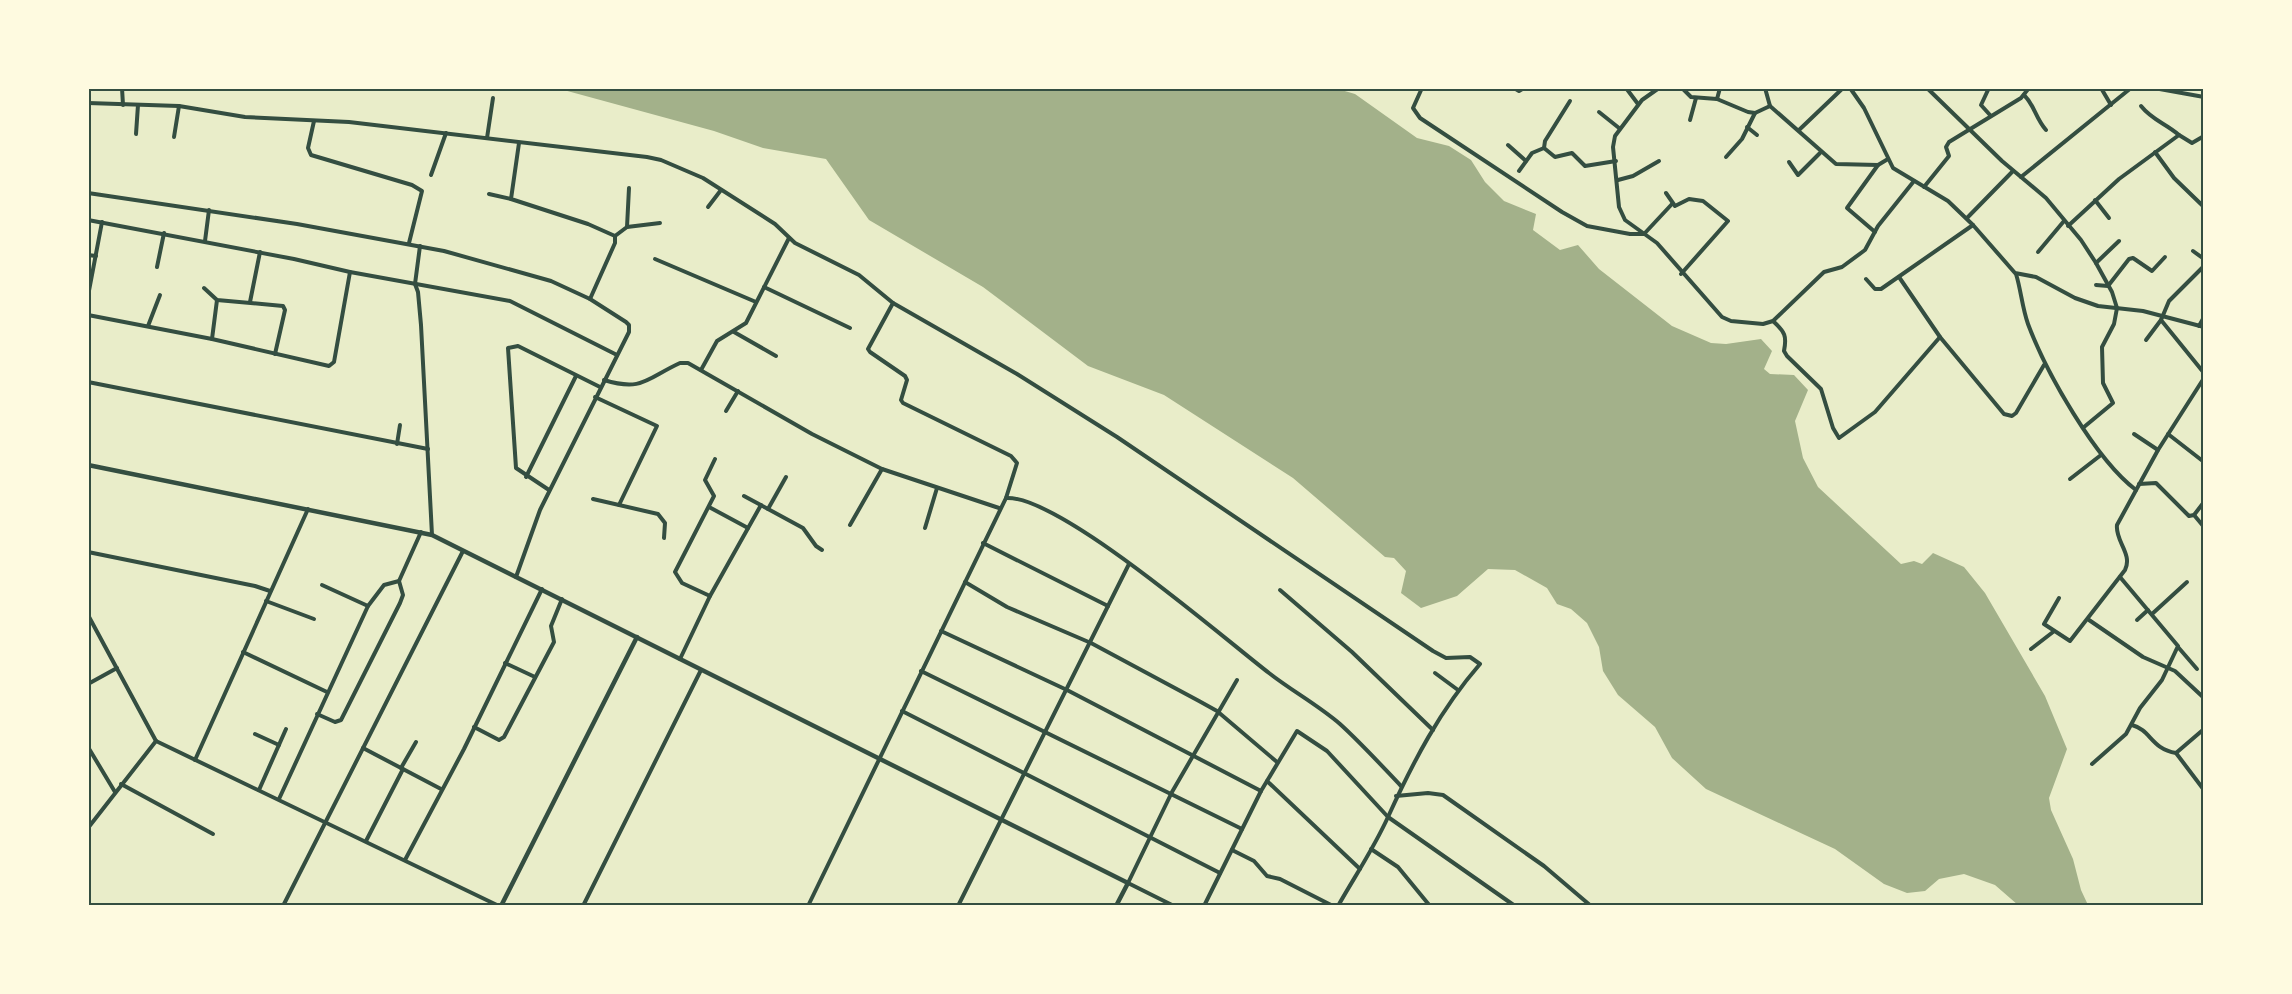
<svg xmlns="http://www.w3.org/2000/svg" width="2292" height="994" font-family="'Playfair Display',serif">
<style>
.water{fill:#a3b18a}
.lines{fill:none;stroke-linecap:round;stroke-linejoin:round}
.minor{stroke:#344e41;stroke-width:4}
.tertiary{stroke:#344e41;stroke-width:4.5}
.neatline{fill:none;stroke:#344e41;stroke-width:2}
</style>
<rect width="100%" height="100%" fill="#e9edc9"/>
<!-- water -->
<polygon class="water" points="1338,89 1355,94 1417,138 1449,146 1471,160 1485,182 1504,201 1536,214 1533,230 1560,250 1578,245 1599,269 1672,326 1711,343 1726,344 1761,339 1772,351 1764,369 1770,374 1794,375 1808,390 1795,421 1803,458 1818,487 1901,564 1914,561 1922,564 1933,553 1964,567 1985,593 2045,696 2067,749 2049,798 2051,810 2073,859 2081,890 2088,905 2018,905 1995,885 1964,874 1939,879 1925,891 1907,893 1884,884 1835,849 1706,789 1672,758 1655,727 1618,695 1603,671 1599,647 1587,623 1571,609 1557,604 1547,588 1515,570 1488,569 1457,596 1421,608 1401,593 1406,571 1394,558 1385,557 1293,478 1164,395 1088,366 983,287 869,220 826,159 763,148 714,131 560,89"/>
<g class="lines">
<!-- minor -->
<g class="minor">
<polyline points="122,88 123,105"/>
<polyline points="1422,88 1413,108 1420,118 1562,212 1587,226 1630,234 1644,234 1672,204"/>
<polyline points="1514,88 1519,91 1524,88"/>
<polyline points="1626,88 1638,104"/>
<polyline points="1659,88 1642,100 1615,136 1613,147 1619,207 1625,220 1657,243 1722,317 1731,321 1763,324 1773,321 1824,272 1842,267 1865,250 1878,226 1914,181"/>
<polyline points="1682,88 1691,97 1717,99 1748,112 1755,113 1770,106 1836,164 1878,165 1888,159"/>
<polyline points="1765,88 1770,106"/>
<polyline points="1850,88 1864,108 1893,168 1948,201 1973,225 2015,273 2036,277 2075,298 2098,306 2143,311 2204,327"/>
<polyline points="1927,88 2002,161 2046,198 2081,240 2096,263 2112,292 2117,308 2114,324 2102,347 2103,383 2113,403 2084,427"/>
<polyline points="2101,88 2111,105"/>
<polyline points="2154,88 2204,97"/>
<polyline points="1988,90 1981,105 1990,115"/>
<path d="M 2024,95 C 2035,106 2035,117 2046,130"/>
<polyline points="1717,99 1720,88"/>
<polyline points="1570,101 1545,141 1544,148 1555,157 1572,153 1585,166 1616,161"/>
<path d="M 88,103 L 179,106 L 245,117 L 349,122 L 647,157 L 661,160 L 703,178 L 775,224 L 795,243 L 859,275 L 893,303 L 1017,374 L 1117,437 L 1433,651 L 1446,658 L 1470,657 L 1480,664 C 1440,710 1413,762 1388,817 C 1374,848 1355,876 1338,906"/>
<path d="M 2141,106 C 2152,120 2165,123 2179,135"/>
<polyline points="1599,112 1619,128"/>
<polyline points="1690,120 1696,98"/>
<polyline points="314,121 308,148 311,155 412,185 422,191 409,243"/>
<polyline points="1747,127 1757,135"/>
<polyline points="1799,130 1843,88"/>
<polyline points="136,134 138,105"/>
<polyline points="174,137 179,106"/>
<polyline points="487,138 493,98"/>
<polyline points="519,143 511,199 588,224 615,236 615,243 590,299"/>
<polyline points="1508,145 1526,161"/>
<polyline points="2155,152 2174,178 2204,207"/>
<polyline points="1726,157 1742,139 1755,113"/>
<polyline points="1789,162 1798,175 1820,153"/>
<polyline points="1519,171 1532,153 1544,148"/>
<polyline points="431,175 446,133"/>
<polyline points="2021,177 2131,88"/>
<polyline points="1618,180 1633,176 1659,161"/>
<polyline points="1924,187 1949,156 1946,147 1949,142 2021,98 2029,88"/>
<polyline points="88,193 297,224 444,251 551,281 590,299 626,322 629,325 629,332 540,510 516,577"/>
<polyline points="1666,193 1675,206 1689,199 1703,201 1728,221 1681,274"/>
<polyline points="489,194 511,199"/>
<polyline points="2095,200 2109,218"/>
<polyline points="708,207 721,190"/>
<polyline points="1967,218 2013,171"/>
<polyline points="88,220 294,259 350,272 510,301 617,355"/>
<polyline points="2068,226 2119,179 2179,135 2192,143 2204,136"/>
<polyline points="627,227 629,188"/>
<polyline points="1875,232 1847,208 1878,165"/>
<polyline points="615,236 627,227 660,223"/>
<polyline points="205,241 209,210"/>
<polyline points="420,246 415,284 418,292 421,325 432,535"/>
<polyline points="2193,251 2204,259"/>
<polyline points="2038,252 2064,221"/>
<polyline points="88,255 96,256"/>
<polyline points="655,259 756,302"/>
<polyline points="2096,263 2119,241"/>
<polyline points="2204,266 2169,301 2161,320 2204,373"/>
<polyline points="157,267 164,233"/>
<path d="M 2016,274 C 2021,290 2022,307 2028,324 C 2046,372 2095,459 2136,490"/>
<polyline points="1899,277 1940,337 2004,414 2012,416 2016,413 2044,365"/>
<polyline points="1866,279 1875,289 1881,289 1973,225"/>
<polyline points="2096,285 2108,286 2129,259 2133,258 2152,271 2165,257"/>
<polyline points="764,287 850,328"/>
<polyline points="204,288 217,300 283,306 285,310 275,354"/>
<polyline points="88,296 102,222"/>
<polyline points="250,302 260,252"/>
<polyline points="88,315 212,339 329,366 334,362 350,272"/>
<path d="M 1773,321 C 1785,332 1787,336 1784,351 L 1787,356 L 1821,389 L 1833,428 L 1839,438 L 1875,412 L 1940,337"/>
<polyline points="148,326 160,295"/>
<polyline points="2199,326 2204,317"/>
<polyline points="734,332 776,356"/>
<polyline points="212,339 217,300"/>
<polyline points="2146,340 2161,320"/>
<polyline points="701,370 717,341 746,323 789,238"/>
<path d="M 604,380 C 643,392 647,378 680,363 L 688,363 L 812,434 L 882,469 L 999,508"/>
<polyline points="88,382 428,449"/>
<polyline points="595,397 657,426 619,505"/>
<polyline points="726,411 738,391"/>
<polyline points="2134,434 2158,450"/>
<polyline points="2168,434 2204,462"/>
<polyline points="397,444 400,425"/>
<polyline points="526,477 576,376"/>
<polyline points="2070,479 2101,455"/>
<polyline points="2139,484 2156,483 2189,516 2194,515 2204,502"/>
<polyline points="549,490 516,468 508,348 518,346 600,387"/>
<polyline points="744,496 803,528 816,546 822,550"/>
<path d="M 1006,498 C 1059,495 1221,636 1269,673 C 1292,691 1318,705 1340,724 C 1361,743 1381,765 1401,786"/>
<polyline points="593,499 658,514 665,523 664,538"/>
<polyline points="709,507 748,528"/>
<polyline points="768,509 786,477"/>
<polyline points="2194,515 2204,527"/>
<polyline points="850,525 882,469"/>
<polyline points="925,528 937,488"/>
<polyline points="983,543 1108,606"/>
<polyline points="88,552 255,586 270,591"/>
<polyline points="965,582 1007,607 1091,643 1199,701 1217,711 1277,762"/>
<polyline points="322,585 368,606"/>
<polyline points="1280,590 1352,652 1433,730"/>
<polyline points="710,596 682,583 675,572 714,496 705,480 715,459"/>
<path d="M 2059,598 L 2044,624 L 2070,641 L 2125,570 C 2133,554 2115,541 2117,525 L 2158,450 L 2204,378"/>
<polyline points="266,601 314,619"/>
<polyline points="2152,614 2187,582"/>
<polyline points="88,615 156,741"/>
<polyline points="2089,620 2143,657 2175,671 2204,698"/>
<polyline points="2137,620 2148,610"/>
<polyline points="941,631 1067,690 1261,791"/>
<polyline points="2178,647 2197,669"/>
<polyline points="2031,649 2053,632"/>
<polyline points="243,652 327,692"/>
<polyline points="680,659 710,596 761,505"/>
<polyline points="505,663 535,677"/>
<polyline points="921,671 1242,829"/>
<polyline points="1435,673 1458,690"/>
<polyline points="88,684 117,668"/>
<polyline points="902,711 1220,873"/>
<polyline points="317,714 335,722 341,720 400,603 403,595 399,581"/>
<path d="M 2132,725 C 2151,730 2151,749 2176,753 L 2204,790"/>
<polyline points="474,727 499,740 504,737 554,642 551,626 562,599"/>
<polyline points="255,734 279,745"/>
<polyline points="156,741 499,906"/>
<polyline points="88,747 115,792"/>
<polyline points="363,748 441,789"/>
<polyline points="2176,753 2204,729"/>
<polyline points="195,760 308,509"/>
<polyline points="2092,764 2126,734 2140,708 2162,680 2178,646 2120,577"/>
<polyline points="401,768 416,742"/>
<polyline points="1267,781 1360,869"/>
<polyline points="121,784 213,834"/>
<polyline points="259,790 286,729"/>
<polyline points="1396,796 1428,793 1443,795 1544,866 1591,906"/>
<polyline points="279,799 368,606 384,585 399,581 421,532"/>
<polyline points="88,828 156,741"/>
<polyline points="366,841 403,769"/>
<polyline points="1371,849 1398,867 1430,906"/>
<polyline points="1232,850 1254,861 1267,876 1280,879 1333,906"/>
<polyline points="405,860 464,749 542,589"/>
<polyline points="283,906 463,551"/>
<polyline points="583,906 701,670"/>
<polyline points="808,906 1006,498 1017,463 1011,456 903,403 901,400 907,380 905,376 870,352 868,349 893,303"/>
<polyline points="958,906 1129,564"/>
<polyline points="1174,906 1128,883 1172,792 1237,680"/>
<polyline points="1204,906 1261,791 1297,731 1327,751 1388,817 1515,906"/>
</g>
<!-- tertiary -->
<g class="tertiary">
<polyline points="88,465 432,535 1128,883 1116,906"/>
<polyline points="501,906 637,637"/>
</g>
</g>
<!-- border -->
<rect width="2292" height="994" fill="none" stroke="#fefae0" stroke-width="180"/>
<rect x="90" y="90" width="2112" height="814" class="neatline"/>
</svg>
